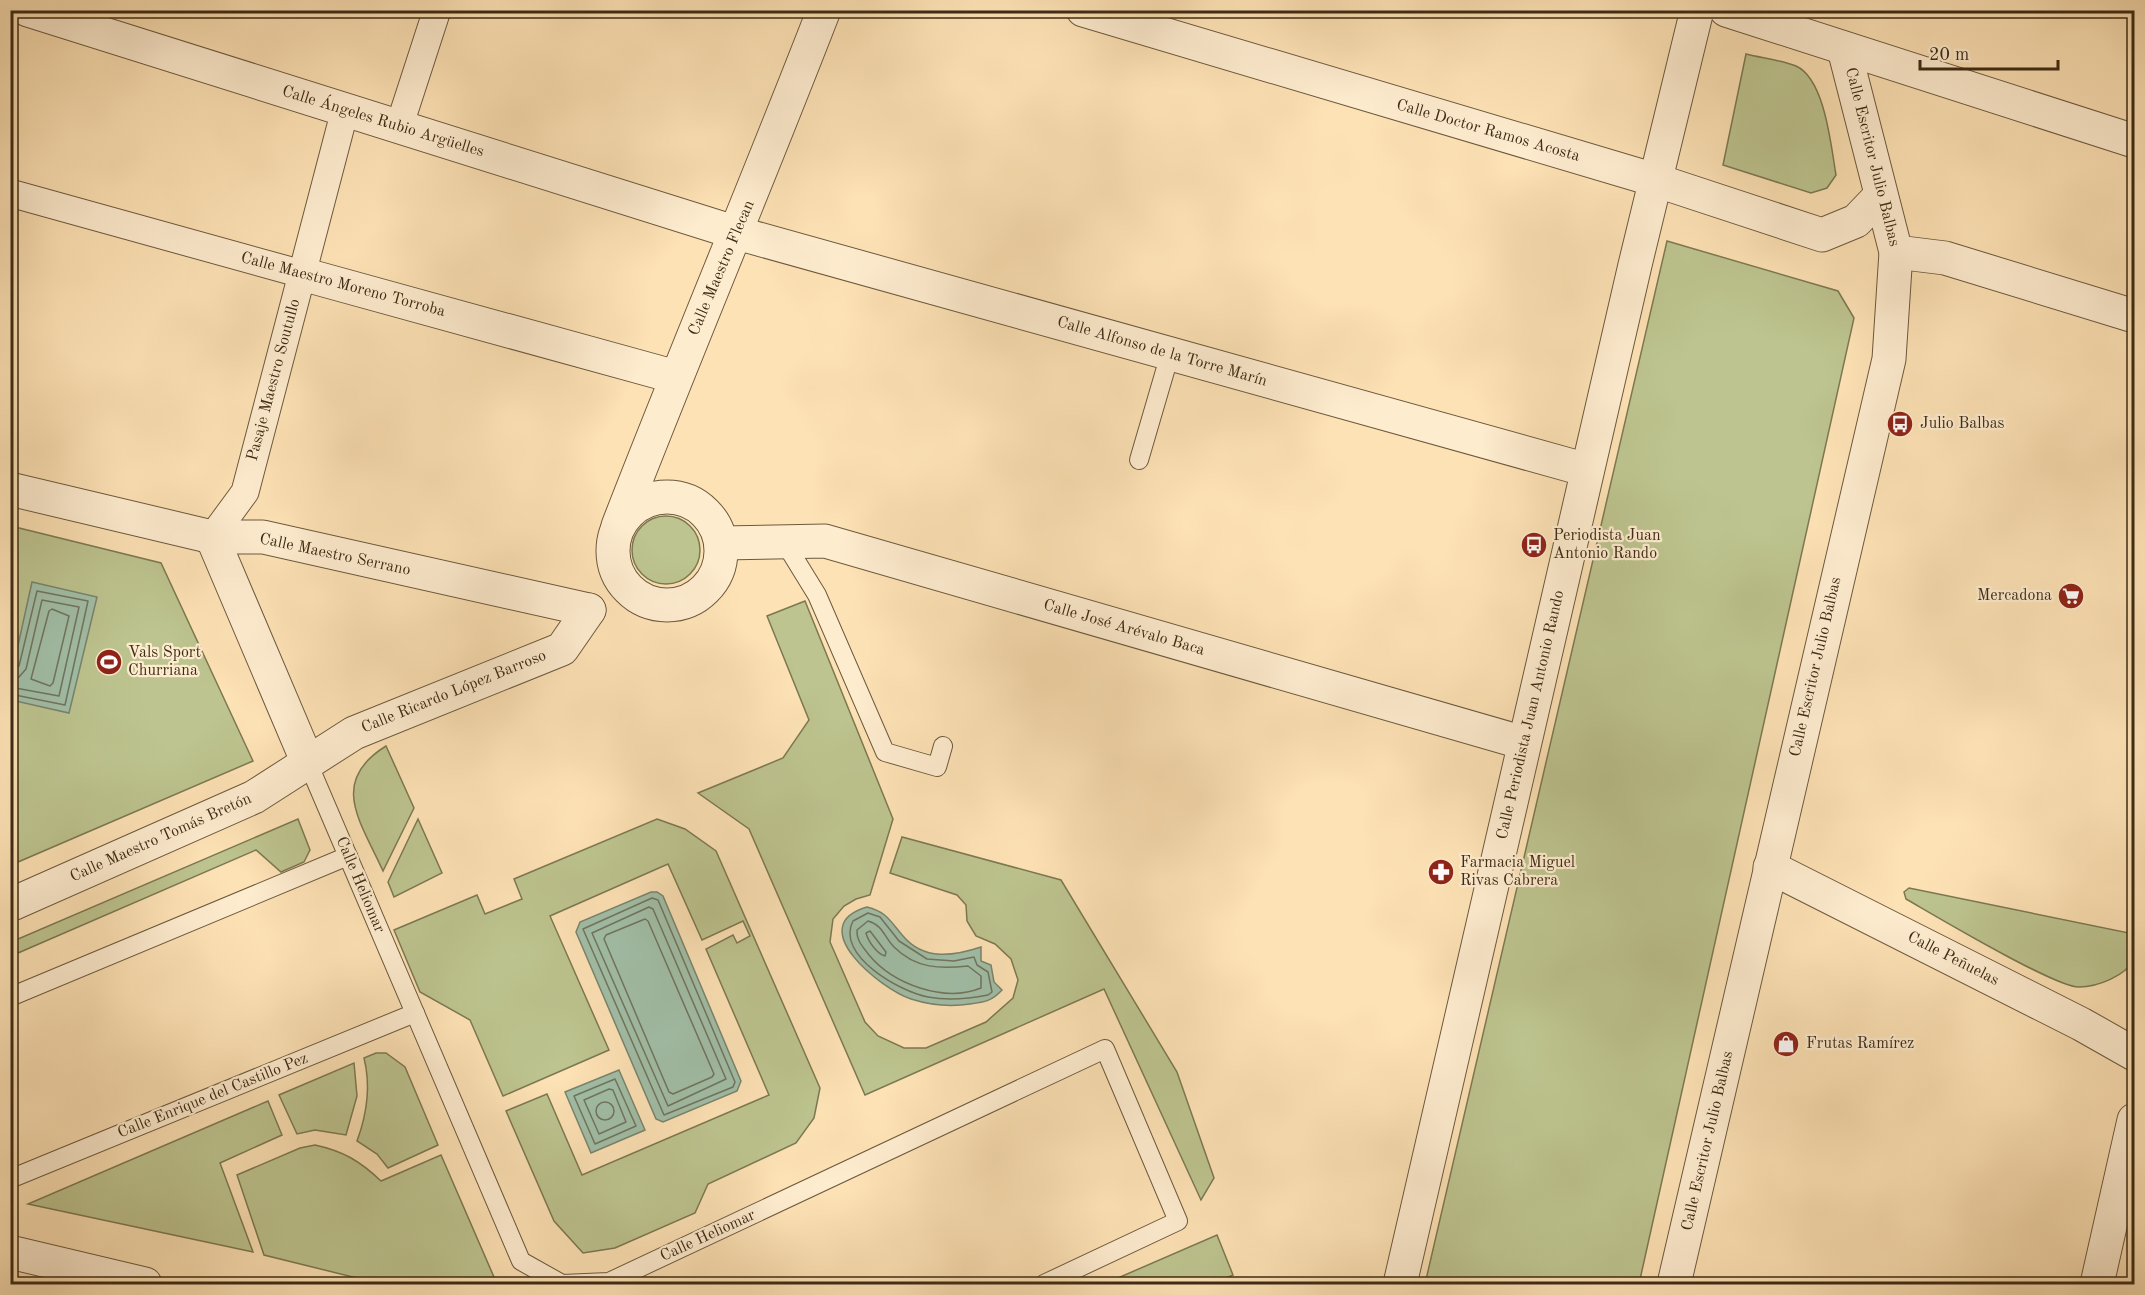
<svg xmlns="http://www.w3.org/2000/svg" width="2145" height="1295" font-family="'Old Standard TT',serif">
<style>
.green{fill:#bdc48f;stroke:#7d7852;stroke-width:1.5}
.water{fill:#a1bfa8;stroke:#79846d;stroke-width:1.5}
.lines{fill:none;stroke-linecap:round;stroke-linejoin:round}
.shore{stroke:#6f755e;stroke-width:1.5}
.service-casing{stroke:#6d593d;stroke-width:20}
.pedestrian-casing{stroke:#6d593d;stroke-width:29}
.minor-casing{stroke:#6d593d;stroke-width:35}
.tertiary-casing{stroke:#6d593d;stroke-width:35}
.service{stroke:#feeccf;stroke-width:18}
.pedestrian{stroke:#feeccf;stroke-width:27}
.minor{stroke:#feeccf;stroke-width:33}
.tertiary{stroke:#feeccf;stroke-width:33}
.labels{text-anchor:middle;dominant-baseline:central;stroke-width:4.5;stroke-linejoin:round;paint-order:stroke}
.street-label{font-size:16px;fill:#3d2b15;stroke:#feeccf}
.poi-label{font-size:16px;fill:#3d2b15;stroke:#feeccf;text-anchor:start}
</style>
<rect width="100%" height="100%" fill="#fde2b5"/>
<filter id="stains"><feTurbulence type="fractalNoise" baseFrequency=".00333" numOctaves="4"/><feColorMatrix values="0 0 0 0 .2 0 0 0 0 .09 0 0 0 0 .02 0 0 0 .5 -.17"/></filter>
<radialGradient id="worn" r=".72"><stop offset=".6" stop-color="#630" stop-opacity="0"/><stop offset="1" stop-color="#630" stop-opacity=".3"/></radialGradient>
<!-- green -->
<g class="green">
<path d="M 1746,54 C 1762,58 1781,60 1796,66 C 1825,79 1831,146 1836,175 L 1827,188 L 1811,193 L 1723,165 Z"/>
<polygon points="1667,241 1838,291 1854,318 1639,1284 1425,1284"/>
<circle cx="666" cy="550" r="34"/>
<polygon points="11,526 161,563 253,761 11,865"/>
<polygon points="805,601 893,819 870,895 856,899 844,906 833,919 830,942 865,1022 878,1036 904,1048 926,1048 986,1022 1013,998 1018,980 1011,959 995,944 976,936 967,921 966,905 957,895 890,873 902,837 1061,880 1177,1072 1214,1178 1201,1200 1104,989 865,1095 749,829 698,793 783,758 809,720 767,616"/>
<path d="M 386,746 L 414,808 L 383,871 C 361,822 328,782 386,746 Z"/>
<polygon points="298,819 310,850 304,862 281,872 256,850 11,956 11,942"/>
<polygon points="418,819 442,873 394,897 388,882"/>
<polygon points="657,819 685,829 716,851 820,1088 814,1118 796,1143 708,1184 695,1213 615,1248 583,1253 554,1221 506,1111 547,1094 582,1175 769,1095 706,949 733,935 737,943 750,936 743,921 702,940 668,864 550,916 609,1050 503,1096 470,1020 420,992 394,930 477,895 485,914 522,899 514,879"/>
<path d="M 1909,888 L 2134,934 L 2134,959 C 2126,976 2097,987 2079,987 C 2056,988 1934,915 1906,899 L 1904,892 Z"/>
<path d="M 376,1053 L 386,1053 L 405,1067 L 438,1145 L 388,1168 L 377,1154 L 357,1141 C 367,1114 371,1086 364,1058 Z"/>
<polygon points="354,1063 357,1096 346,1135 315,1130 297,1134 279,1095"/>
<polygon points="268,1101 282,1135 220,1163 253,1252 28,1204"/>
<path d="M 315,1145 C 343,1151 360,1161 381,1181 L 441,1155 L 497,1284 L 381,1284 L 264,1255 L 237,1175 L 300,1148 Z"/>
<polygon points="1217,1235 1233,1275 1213,1284 1104,1284"/>
</g>
<!-- water -->
<g class="water">
<polygon points="32,582 97,597 69,713 11,700 11,677"/>
<polygon points="651,892 657,892 663,896 741,1081 737,1091 663,1122 656,1119 576,932 580,922"/>
<path d="M 867,907 C 887,912 890,921 903,936 C 924,961 954,956 981,947 L 981,961 L 991,965 L 994,982 L 1002,990 C 992,1001 985,1002 970,1004 C 951,1007 930,1005 911,999 C 881,989 802,926 867,907 Z"/>
<polygon points="619,1070 645,1130 591,1153 565,1092"/>
</g>
<g class="lines">
<!-- shore -->
<g class="shore">
<polygon points="52,609 69,616 53,683 50,686 31,679 49,611"/>
<polyline points="10,671 19,666 37,591 88,601 65,705 10,694"/>
<polyline points="10,679 19,677 26,669 42,600 79,607 59,696 10,687"/>
<polygon points="652,898 658,900 735,1082 733,1087 664,1115 583,929"/>
<polygon points="649,907 653,909 726,1079 668,1106 592,933"/>
<path d="M 868,913 L 880,917 L 899,941 L 927,959 L 954,961 L 974,957 L 977,965 L 988,972 L 992,992 L 988,995 C 968,999 949,1001 928,997 C 900,992 835,955 853,921 Z"/>
<polygon points="645,919 648,921 714,1074 712,1077 673,1094 669,1092 604,939 606,935"/>
<path d="M 868,921 C 883,925 884,937 894,947 C 916,969 941,969 968,966 L 981,976 L 981,988 C 944,1003 893,984 869,955 C 863,947 856,940 857,930 Z"/>
<path d="M 870,931 L 886,952 L 885,956 C 877,954 868,941 866,933 Z"/>
<polygon points="615,1079 636,1126 595,1144 574,1096"/>
<polygon points="609,1089 613,1090 626,1122 599,1134 584,1100"/>
<circle cx="605" cy="1111" r="9"/>
</g>
<defs>
<g id="service">
<polyline points="1139,460 1170,354"/>
<polyline points="785,543 817,595 885,752 937,767 943,746"/>
<polyline points="308,763 521,1261 562,1284 609,1282 1105,1049 1178,1221 1044,1284"/>
<polyline points="10,997 348,856"/>
<polyline points="10,1179 415,1013"/>
</g>
<g id="pedestrian">
<polyline points="399,127 437,10"/>
<polyline points="10,193 302,274"/>
<polyline points="212,537 245,492 345,110"/>
</g>
<g id="minor">
<polyline points="28,10 737,233 1587,470"/>
<polyline points="1083,10 1655,180 1822,235 1856,221 1880,196"/>
<polyline points="1726,10 2134,141"/>
<polyline points="1896,252 1945,258 2134,316"/>
<polyline points="302,274 676,377"/>
<polyline points="10,489 212,537 263,537 589,610"/>
<circle cx="667" cy="551" r="54"/>
<path d="M 618,526 C 685,353 757,183 824,10"/>
<polyline points="212,537 308,763"/>
<polyline points="721,543 825,541 1524,743"/>
<polyline points="1770,867 2081,1024 2134,1054"/>
<polyline points="10,905 254,797 354,733 562,649 589,610"/>
<polyline points="10,1252 145,1284"/>
<polyline points="1674,1284 1889,359 1896,252 1844,49"/>
<polyline points="2097,1284 2134,1120"/>
</g>
<polyline id="tertiary" points="1400,1284 1635,265 1697,10"/>
</defs>
<!-- service casing -->
<use href="#service" class="service-casing"/>
<!-- pedestrian casing -->
<use href="#pedestrian" class="pedestrian-casing"/>
<!-- minor casing -->
<use href="#minor" class="minor-casing"/>
<!-- tertiary casing -->
<use href="#tertiary" class="tertiary-casing"/>
<!-- service -->
<use href="#service" class="service"/>
<!-- pedestrian -->
<use href="#pedestrian" class="pedestrian"/>
<!-- minor -->
<use href="#minor" class="minor"/>
<!-- tertiary -->
<use href="#tertiary" class="tertiary"/>
</g>
<!-- icons -->
<defs>
<symbol id="bus-disc" viewBox="-11 -11 22 22"><circle r="9.5" fill="#8f2418" stroke="#feeccf"/><path d="M-5-6H5V4H4V6H2V4H-2V6H-4V4H-5ZM-3.5-4V0h7V-4ZM-3.5 1.2v1.5H-2V1.2ZM2 1.2v1.5H3.5V1.2Z" fill="#fff"/></symbol>
<symbol id="supermarket-disc" viewBox="-11 -11 22 22"><circle r="9.5" fill="#8f2418" stroke="#feeccf"/><path d="M-6-5.5h2.5l.6 2H6L4.5 2H-2.5L-4.4-4H-6ZM-1.5 3.2a1.3 1.3 0 1 0 .1 0ZM3 3.2a1.3 1.3 0 1 0 .1 0Z" fill="#fff"/></symbol>
<symbol id="stadium-disc" viewBox="-11 -11 22 22"><circle r="9.5" fill="#8f2418" stroke="#feeccf"/><path d="M0-5a6.5 5 0 1 0 0 10a6.5 5 0 1 0 0-10ZM-3.5-1.8h7v3.6h-7Z" fill="#fff"/></symbol>
<symbol id="pharmacy-disc" viewBox="-11 -11 22 22"><circle r="9.5" fill="#8f2418" stroke="#feeccf"/><path d="M-2-6h4v4h4v4h-4v4h-4v-4h-4v-4h4Z" fill="#fff"/></symbol>
<symbol id="shop-disc" viewBox="-11 -11 22 22"><circle r="9.5" fill="#8f2418" stroke="#feeccf"/><path d="M-5-2.5h2.3a2.7 3.5 0 0 1 5.4 0H5L5.5 6h-11ZM-1.5-2.5h3a1.5 2.3 0 0 0-3 0Z" fill="#fff"/></symbol>
</defs>
<g fill-rule="evenodd">
<use href="#bus-disc" x="1885" y="409" width="30" height="30"/>
<use href="#bus-disc" x="1519" y="530" width="30" height="30"/>
<use href="#supermarket-disc" x="2056" y="581" width="30" height="30"/>
<use href="#stadium-disc" x="94" y="647" width="30" height="30"/>
<use href="#pharmacy-disc" x="1426" y="857" width="30" height="30"/>
<use href="#shop-disc" x="1771" y="1029" width="30" height="30"/>
</g>
<g class="labels">
<!-- street labels -->
<g class="street-label">
<text transform="translate(383 122) rotate(17)">Calle Ángeles Rubio Argüelles</text>
<text transform="translate(1488 131) rotate(16)">Calle Doctor Ramos Acosta</text>
<text transform="translate(1872 157) rotate(76)">Calle Escritor Julio Balbas</text>
<text transform="translate(722 268) rotate(-67)">Calle Maestro Flecan</text>
<text transform="translate(343 285) rotate(15)">Calle Maestro Moreno Torroba</text>
<text transform="translate(1162 352) rotate(16)">Calle Alfonso de la Torre Marín</text>
<text transform="translate(274 380) rotate(-75)">Pasaje Maestro Soutullo</text>
<text transform="translate(335 555) rotate(12)">Calle Maestro Serrano</text>
<text transform="translate(1124 628) rotate(16)">Calle José Arévalo Baca</text>
<text transform="translate(1816 667) rotate(-77)">Calle Escritor Julio Balbas</text>
<text transform="translate(454 692) rotate(-22)">Calle Ricardo López Barroso</text>
<text transform="translate(1531 715) rotate(-77)">Calle Periodista Juan Antonio Rando</text>
<text transform="translate(161 838) rotate(-24)">Calle Maestro Tomás Bretón</text>
<text transform="translate(360 885) rotate(67)">Calle Heliomar</text>
<text transform="translate(1953 959) rotate(27)">Calle Peñuelas</text>
<text transform="translate(213 1096) rotate(-22)">Calle Enrique del Castillo Pez</text>
<text transform="translate(1708 1141) rotate(-77)">Calle Escritor Julio Balbas</text>
<text transform="translate(708 1236) rotate(-25)">Calle Heliomar</text>
</g>
<!-- poi labels -->
<g class="poi-label">
<text x="1920" y="424">Julio Balbas</text>
<text x="1553" y="536">Periodista Juan<tspan x="1553" dy="18">Antonio Rando</tspan></text>
<text x="2052" y="596" text-anchor="end">Mercadona</text>
<text x="128" y="653">Vals Sport<tspan x="128" dy="18">Churriana</tspan></text>
<text x="1460" y="863">Farmacia Miguel<tspan x="1460" dy="18">Rivas Cabrera</tspan></text>
<text x="1806" y="1044">Frutas Ramírez</text>
</g>
</g>
<!-- margin -->
<rect width="2145" height="1295" fill="none" stroke="#fde2b5" stroke-width="36"/>
<rect x="12" y="12" width="2121" height="1271" fill="none" stroke="#3d2b15" stroke-width="3"/>
<rect x="18" y="18" width="2109" height="1259" fill="none" stroke="#3d2b15" stroke-width="1.5"/>
<!-- scale -->
<path d="M1920 60v9h138v-9" fill="none" stroke="#3d2b15" stroke-width="3"/>
<text x="1929" y="60" font-size="18" fill="#3d2b15" stroke="#feeccf" stroke-width="4.5" paint-order="stroke">20 m</text>
<rect width="100%" height="100%" filter="url(#stains)"/>
<rect width="100%" height="100%" fill="url(#worn)"/>
</svg>
